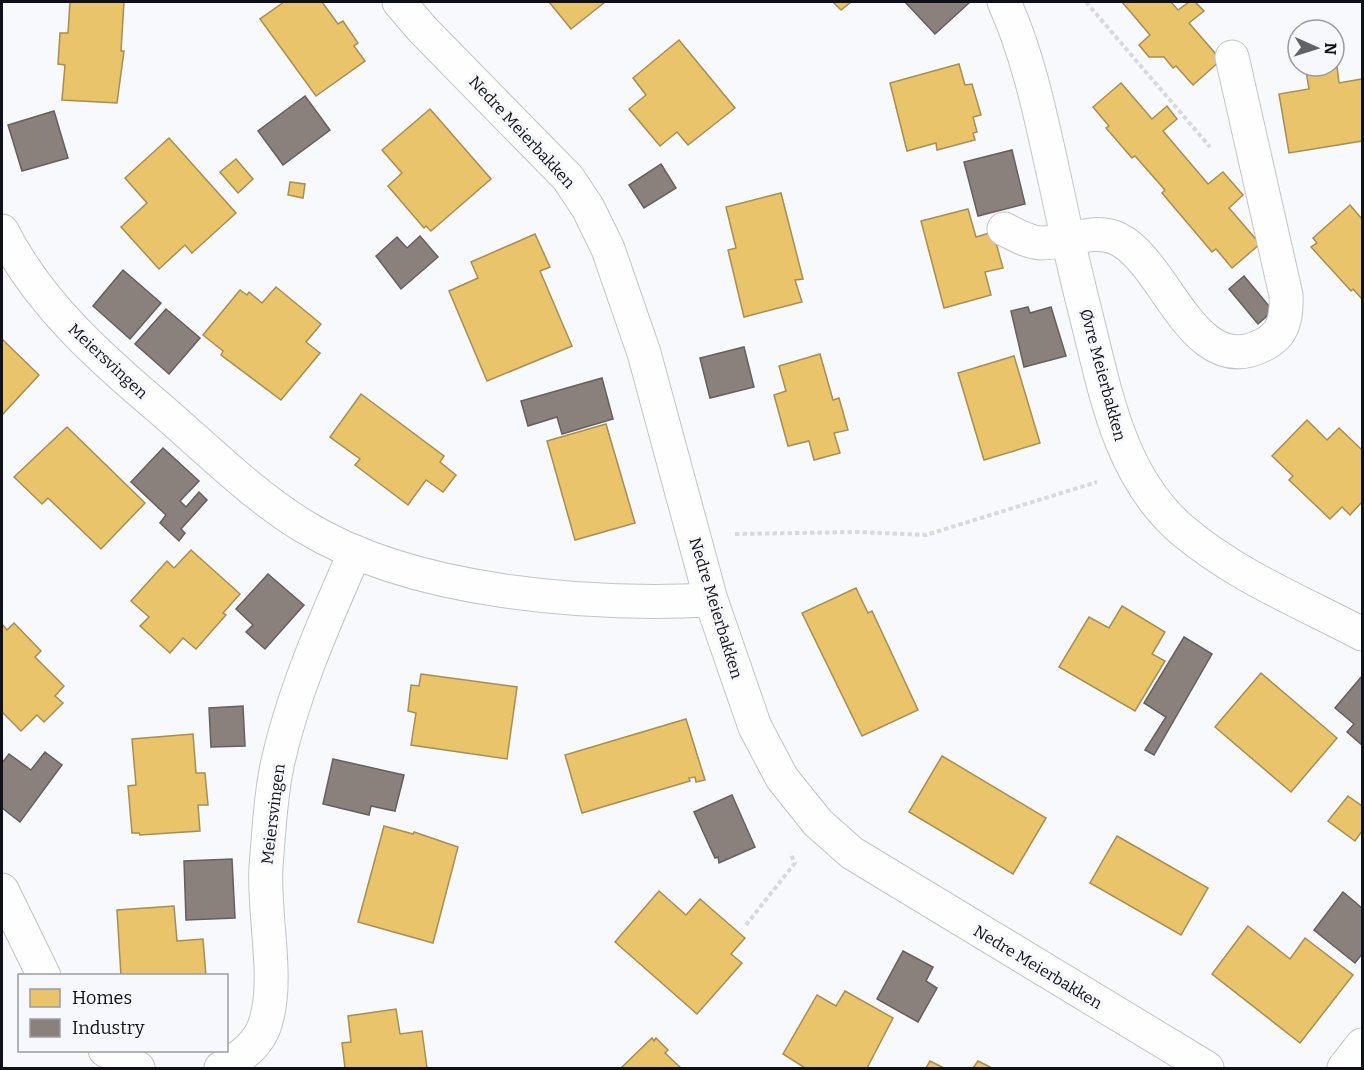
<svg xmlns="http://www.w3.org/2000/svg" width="1364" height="1070" font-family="Bitter,serif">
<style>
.homes{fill:#e9c46a;stroke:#a78e52;stroke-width:1.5}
.industry{fill:#8a817c;stroke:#655f5e;stroke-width:1.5}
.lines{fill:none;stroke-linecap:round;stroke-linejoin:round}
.minor-casing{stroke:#c2c4ca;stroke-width:35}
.path{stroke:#d9d9da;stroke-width:4;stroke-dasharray:4.5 3;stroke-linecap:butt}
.minor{stroke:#fefeff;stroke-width:33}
.labels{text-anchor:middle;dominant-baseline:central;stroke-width:6;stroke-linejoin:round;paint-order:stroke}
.street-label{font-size:16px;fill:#0e1119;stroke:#f7f8fd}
</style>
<rect width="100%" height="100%" fill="#f8f9fc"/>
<!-- homes -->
<g class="homes">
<polygon points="70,2 124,2 121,51 124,51 117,103 62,100 65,65 58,64 60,33 68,33"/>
<polygon points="284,2 322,2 338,24 343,21 358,43 354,46 365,61 316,96 260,19"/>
<polygon points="549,2 605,2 571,29"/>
<polygon points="833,2 851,2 841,10"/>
<polygon points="1122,2 1171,2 1178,10 1189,2 1195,2 1204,11 1189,23 1221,60 1193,85 1176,66 1173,68 1164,57 1149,57 1139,45 1150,35"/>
<polygon points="679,40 735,108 688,145 677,132 660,146 629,109 646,95 633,78"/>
<polygon points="959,64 965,85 972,84 981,115 973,117 977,132 973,133 975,140 937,150 936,143 907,151 890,83"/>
<polygon points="1337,66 1339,83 1362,79 1362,141 1289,153 1279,94 1309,89 1306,71"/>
<polygon points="1121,83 1152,119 1167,106 1177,119 1163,131 1208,184 1223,172 1243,195 1229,208 1260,244 1232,268 1216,249 1212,252 1162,193 1165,190 1135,156 1132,158 1106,128 1109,126 1093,107"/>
<polygon points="430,109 491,179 431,231 426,226 424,228 388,186 402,173 382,150"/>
<polygon points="169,138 236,213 192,253 185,245 159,269 121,227 147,203 125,178"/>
<polygon points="236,159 253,179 238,193 220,172"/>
<polygon points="290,182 305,184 303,198 288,195"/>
<polygon points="781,193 803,279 795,280 802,302 744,317 728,250 736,248 726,207"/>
<polygon points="1350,205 1362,219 1362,299 1353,289 1351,291 1311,247 1317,243 1313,238"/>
<polygon points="968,209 976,237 993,232 1003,268 985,272 991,295 944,308 921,221"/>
<polygon points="535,234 550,267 540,271 572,346 487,381 449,291 478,278 471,262"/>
<polygon points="276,287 321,324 306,342 320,353 281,400 221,355 223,351 203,335 240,290 247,295 249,292 262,303"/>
<polygon points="2,339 39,375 2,415"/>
<polygon points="820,354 833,400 839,398 848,430 834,433 840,453 814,460 809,441 788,446 774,395 786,391 779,366"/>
<polygon points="1014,356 1040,443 984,460 958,373"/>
<polygon points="361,394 444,456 440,462 456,475 443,492 426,480 408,505 355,465 360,459 330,437"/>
<polygon points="1307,420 1327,440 1339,428 1362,450 1362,502 1350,515 1342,507 1330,519 1289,480 1293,476 1272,456"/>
<polygon points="606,424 635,523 575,540 547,441"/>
<polygon points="67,427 145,503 101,549 48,498 42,504 14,477"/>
<polygon points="191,550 240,594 223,613 226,615 196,649 183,638 170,653 140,626 149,617 131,601 167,561 174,568"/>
<polygon points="856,588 868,613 872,611 918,710 862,736 802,613"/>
<polygon points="1122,606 1165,632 1152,654 1165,661 1135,711 1059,667 1089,617 1109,628"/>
<polygon points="14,623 41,651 35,657 64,686 55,696 63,703 44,722 37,715 21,731 2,712 2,624 7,630"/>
<polygon points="1261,673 1337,738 1291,792 1215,727"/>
<polygon points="421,674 517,687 507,759 411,745 416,713 408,711 411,685 419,686"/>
<polygon points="686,719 705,780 696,782 695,777 689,778 690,781 582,813 565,755"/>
<polygon points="193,734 196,773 205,773 208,805 198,805 200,831 140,835 139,833 132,833 128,786 136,785 132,739"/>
<polygon points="942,756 1046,818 1013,874 909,812"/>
<polygon points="1348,796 1362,806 1362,831 1355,841 1328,821"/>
<polygon points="384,826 413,834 414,832 458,847 433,943 358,922"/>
<polygon points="1117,836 1208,888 1181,935 1090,883"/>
<polygon points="659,891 686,915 700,899 745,938 731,954 742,963 697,1014 615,942"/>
<polygon points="174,906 177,941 203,939 206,976 121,976 117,910"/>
<polygon points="1248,926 1290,959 1305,938 1353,975 1300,1043 1212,974"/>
<polygon points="845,991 893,1018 867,1068 805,1068 783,1054 817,995 836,1006"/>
<polygon points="396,1009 400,1034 422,1031 427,1068 345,1068 342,1043 351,1042 348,1016"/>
<polygon points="652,1038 654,1041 656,1038 668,1050 665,1053 681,1068 621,1068"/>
<polygon points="930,1061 944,1068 926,1068"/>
<polygon points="978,1061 992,1068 973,1068"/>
</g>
<!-- industry -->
<g class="industry">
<polygon points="905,2 970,2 935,34"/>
<polygon points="305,96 330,130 283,165 258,131"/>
<polygon points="54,111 68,158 22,171 8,125"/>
<polygon points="1012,150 1025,204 978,216 964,162"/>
<polygon points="661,164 676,188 644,208 629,185"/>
<polygon points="420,236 438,257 401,289 376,256 397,237 407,248"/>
<polygon points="123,270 161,303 130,339 93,306"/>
<polygon points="1244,276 1273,311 1258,324 1229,289"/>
<polygon points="1028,307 1030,313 1051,307 1066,356 1024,367 1011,311"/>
<polygon points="166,309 200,338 169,374 135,344"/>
<polygon points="744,347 754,387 710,398 700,358"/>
<polygon points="602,378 613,419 562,434 557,417 528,426 521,401"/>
<polygon points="163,448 199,481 180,501 186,507 199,492 207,500 181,529 185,533 179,541 160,523 166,515 131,482"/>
<polygon points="268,574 304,605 265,649 246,632 253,625 236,609"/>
<polygon points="1184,637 1212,654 1154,755 1145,750 1166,717 1144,703"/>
<polygon points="1362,676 1362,745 1347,732 1354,724 1335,708"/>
<polygon points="243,706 245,746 211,747 209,708"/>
<polygon points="45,752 62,765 20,822 2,808 2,763 9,754 31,770"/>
<polygon points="333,759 404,775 395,811 371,806 369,815 323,804"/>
<polygon points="732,795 755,847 719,863 718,857 715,858 694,812"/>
<polygon points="232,859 235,918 186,920 184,861"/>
<polygon points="1343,892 1362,908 1362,954 1355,963 1314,930"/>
<polygon points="903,951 933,967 926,981 937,988 918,1022 877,999"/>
</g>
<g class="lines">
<defs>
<g id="minor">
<polyline points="399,2 423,30 568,178 588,208 608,249 644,353 711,600 755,727 782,778 818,823 852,853 1207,1068"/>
<path d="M 1004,2 C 1030,59 1042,123 1056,185 C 1066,233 1077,280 1089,327 C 1107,400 1122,478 1182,530 C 1235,575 1301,602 1362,634"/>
<path d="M 1004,229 C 1016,235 1029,243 1042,243 C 1067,243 1094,227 1118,239 C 1167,263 1193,381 1263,345 C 1284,335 1287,317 1286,295 L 1232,57"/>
<path d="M 2,231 C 38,302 97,355 157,406 C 205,447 251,494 305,527 C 413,593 587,606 711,600"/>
<polyline points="2,890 44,976"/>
<polyline points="105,1050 138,1068"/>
<path d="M 221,1068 C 241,1058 260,1044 266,1021 C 279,977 263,914 266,866 C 269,833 270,799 277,766 C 293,692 325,621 355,552"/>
<polyline points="1344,1068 1362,1045"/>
</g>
</defs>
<!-- minor casing -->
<use href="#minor" class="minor-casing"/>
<!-- path -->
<g class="path">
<polyline points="1086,2 1210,147"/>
<polyline points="735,534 859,532 926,535 1097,482"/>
<polyline points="746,925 795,863 790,853"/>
</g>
<!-- minor -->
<use href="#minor" class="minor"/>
</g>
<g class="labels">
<!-- street labels -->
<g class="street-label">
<text transform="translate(522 132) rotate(47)">Nedre Meierbakken</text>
<text transform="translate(108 361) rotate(43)">Meiersvingen</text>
<text transform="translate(1103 375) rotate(75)">Øvre Meierbakken</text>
<text transform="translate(716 608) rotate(73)">Nedre Meierbakken</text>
<text transform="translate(273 814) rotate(-83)">Meiersvingen</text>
<text transform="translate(1038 967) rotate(31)">Nedre Meierbakken</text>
</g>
</g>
<!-- border -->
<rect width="1364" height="1070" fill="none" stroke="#0e1119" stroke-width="6"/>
<!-- legend -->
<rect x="18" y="974" width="210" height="78" fill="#f7f8fd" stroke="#9a9ca2" stroke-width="1.5"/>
<rect x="30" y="989" width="30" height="18" fill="#e9c46a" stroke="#9a9ca2" stroke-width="1.5"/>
<text x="72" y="1004" font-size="18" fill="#0e1119">Homes</text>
<rect x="30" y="1019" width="30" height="18" fill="#8a817c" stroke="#9a9ca2" stroke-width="1.5"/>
<text x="72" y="1034" font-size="18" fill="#0e1119">Industry</text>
<!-- north arrow -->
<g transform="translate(1316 48) rotate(93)"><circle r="28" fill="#f7f8fd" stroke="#9a9ca2" stroke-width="1.5"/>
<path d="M0-4.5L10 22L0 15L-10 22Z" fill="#606268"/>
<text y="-9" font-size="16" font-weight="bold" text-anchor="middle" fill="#0e1119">N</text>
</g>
</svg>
